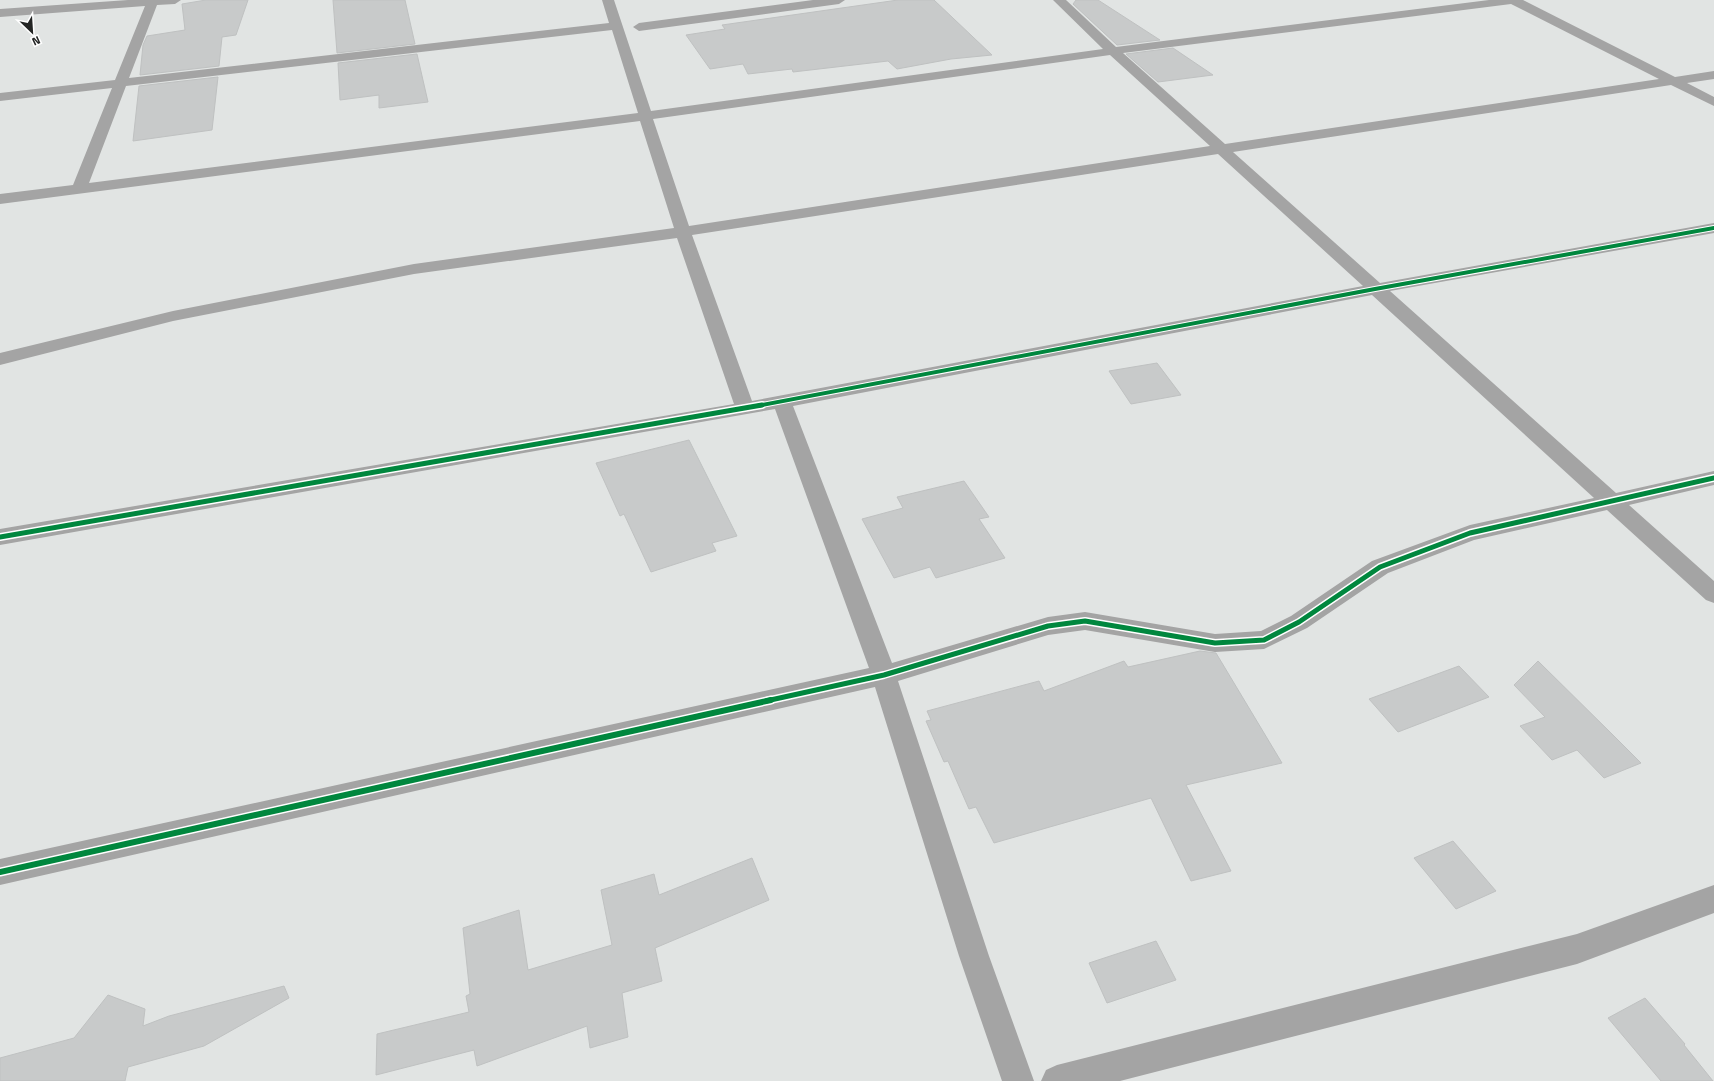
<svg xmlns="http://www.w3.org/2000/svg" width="1714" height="1081" font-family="'Titillium Web',sans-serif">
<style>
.building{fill:#c8caca;stroke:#bfc1c1}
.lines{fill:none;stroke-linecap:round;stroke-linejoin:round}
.minor{fill:#a4a4a4;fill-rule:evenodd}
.cycleway-far2-casing{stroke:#fff;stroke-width:6}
.cycleway-far1-casing{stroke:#fff;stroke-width:8}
.cycleway-casing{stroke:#fff;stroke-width:9}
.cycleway-far2{stroke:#00873e;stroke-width:4}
.cycleway-far1{stroke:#00873e;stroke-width:5}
.cycleway{stroke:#00873e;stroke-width:6}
</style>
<rect width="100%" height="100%" fill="#e1e4e3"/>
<!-- building -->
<g class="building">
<polygon points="206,0 248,0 236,35 222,37 219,66 140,75 143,45 147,36 185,30 182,4"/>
<polygon points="333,0 405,0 415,44 337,53"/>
<polygon points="898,0 934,0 992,55 951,59 897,69 888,61 793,72 792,69 748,74 743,64 710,69 686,35 725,29 722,25"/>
<polygon points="1076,0 1098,0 1160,40 1117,45 1073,4"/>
<polygon points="1173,48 1213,75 1158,82 1126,54"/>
<polygon points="417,54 428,102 379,108 379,95 340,100 338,63"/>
<polygon points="218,77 212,130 133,141 139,86"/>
<polygon points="1157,363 1181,395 1131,404 1109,371"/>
<polygon points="689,440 737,536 712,543 716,551 651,572 624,514 620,516 596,463"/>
<polygon points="964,481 989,517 979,519 1005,558 936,578 930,567 894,578 862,519 903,508 897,497"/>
<polygon points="1200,651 1216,653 1282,763 1186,785 1231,871 1191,881 1151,798 994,843 976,807 969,809 948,761 944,762 926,721 931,720 927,711 1039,681 1044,691 1124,661 1128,667"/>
<polygon points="1538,661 1614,736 1641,763 1604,778 1577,750 1552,760 1520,726 1545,717 1514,685"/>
<polygon points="1459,666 1489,697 1398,732 1369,699"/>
<polygon points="1453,841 1496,891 1456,909 1414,858"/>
<polygon points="752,858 769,900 655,948 662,981 622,993 628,1037 590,1048 587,1026 477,1066 474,1050 376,1075 377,1034 469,1012 466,996 470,994 463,928 519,910 528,970 612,945 601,890 654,874 659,895"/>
<polygon points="1156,941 1176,980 1107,1003 1089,963"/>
<polygon points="284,986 289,998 204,1046 128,1067 125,1081 0,1081 0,1058 74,1038 108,995 145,1009 143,1026 169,1016"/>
<polygon points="1645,998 1685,1044 1684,1045 1713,1081 1661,1081 1608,1018"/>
</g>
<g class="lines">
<!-- minor -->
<g class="minor">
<path d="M 128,0 L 181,0 L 175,4 L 157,5 L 129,78 L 609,23 L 602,0 L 614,0 L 651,111 L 1103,49 L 1053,0 L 1066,0 L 1116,47 L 1489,0 L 1523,0 L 1675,77 L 1714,71 L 1714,79 L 1687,83 L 1714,97 L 1714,106 L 1671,85 L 1233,152 L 1380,283 L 1714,223 L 1714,233 L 1390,291 L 1616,493 L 1714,471 L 1714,485 L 1629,505 L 1714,581 L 1714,603 L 1706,600 L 1607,510 L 1474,540 L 1388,573 L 1307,628 L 1264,649 L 1215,652 L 1085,630 L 1048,635 L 898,681 L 989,956 L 1034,1081 L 1002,1081 L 959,956 L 875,687 L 0,885 L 0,859 L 869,668 L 775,409 L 0,545 L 0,529 L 734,404 L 677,238 L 414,274 L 173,321 L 0,365 L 0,353 L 173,311 L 414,264 L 674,228 L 640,121 L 0,204 L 0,194 L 73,185 L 112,88 L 0,101 L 0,93 L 115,80 L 145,6 L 0,17 L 0,9 ZM 1511,4 L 1659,79 L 1225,144 L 1123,53 ZM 612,30 L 638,113 L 89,183 L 126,86 ZM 1110,55 L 1210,146 L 689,226 L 653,119 ZM 1218,154 L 1363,286 L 752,401 L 692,235 ZM 1372,295 L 1594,498 L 1470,525 L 1372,561 L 1291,616 L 1261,631 L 1215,634 L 1085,612 L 1048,617 L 892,663 L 793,406 Z"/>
<polygon points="813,0 845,0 839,4 639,31 633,27 639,23"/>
<polygon points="1714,885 1714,913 1577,964 1120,1081 1041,1081 1046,1070 1057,1065 1577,934"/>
</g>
<defs>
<polyline id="cycleway-far2" points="757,406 1375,289 1714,228"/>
<g id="cycleway-far1">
<polyline points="0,537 762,405"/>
<polyline points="766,701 884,675 1048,626 1085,621 1215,643 1264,640 1299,622 1380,567 1470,533 1714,478"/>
</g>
<polyline id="cycleway" points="0,872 771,700"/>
</defs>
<!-- cycleway-far2 casing -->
<use href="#cycleway-far2" class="cycleway-far2-casing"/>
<!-- cycleway-far1 casing -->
<use href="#cycleway-far1" class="cycleway-far1-casing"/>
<!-- cycleway casing -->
<use href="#cycleway" class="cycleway-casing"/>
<!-- cycleway-far2 -->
<use href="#cycleway-far2" class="cycleway-far2"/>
<!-- cycleway-far1 -->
<use href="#cycleway-far1" class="cycleway-far1"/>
<!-- cycleway -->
<use href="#cycleway" class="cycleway"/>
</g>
<!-- north arrow -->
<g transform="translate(32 32) rotate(155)" stroke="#ffffff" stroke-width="3" paint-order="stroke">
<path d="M0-3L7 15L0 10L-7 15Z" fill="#232524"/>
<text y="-6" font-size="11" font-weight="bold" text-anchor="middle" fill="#232524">N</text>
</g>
</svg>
